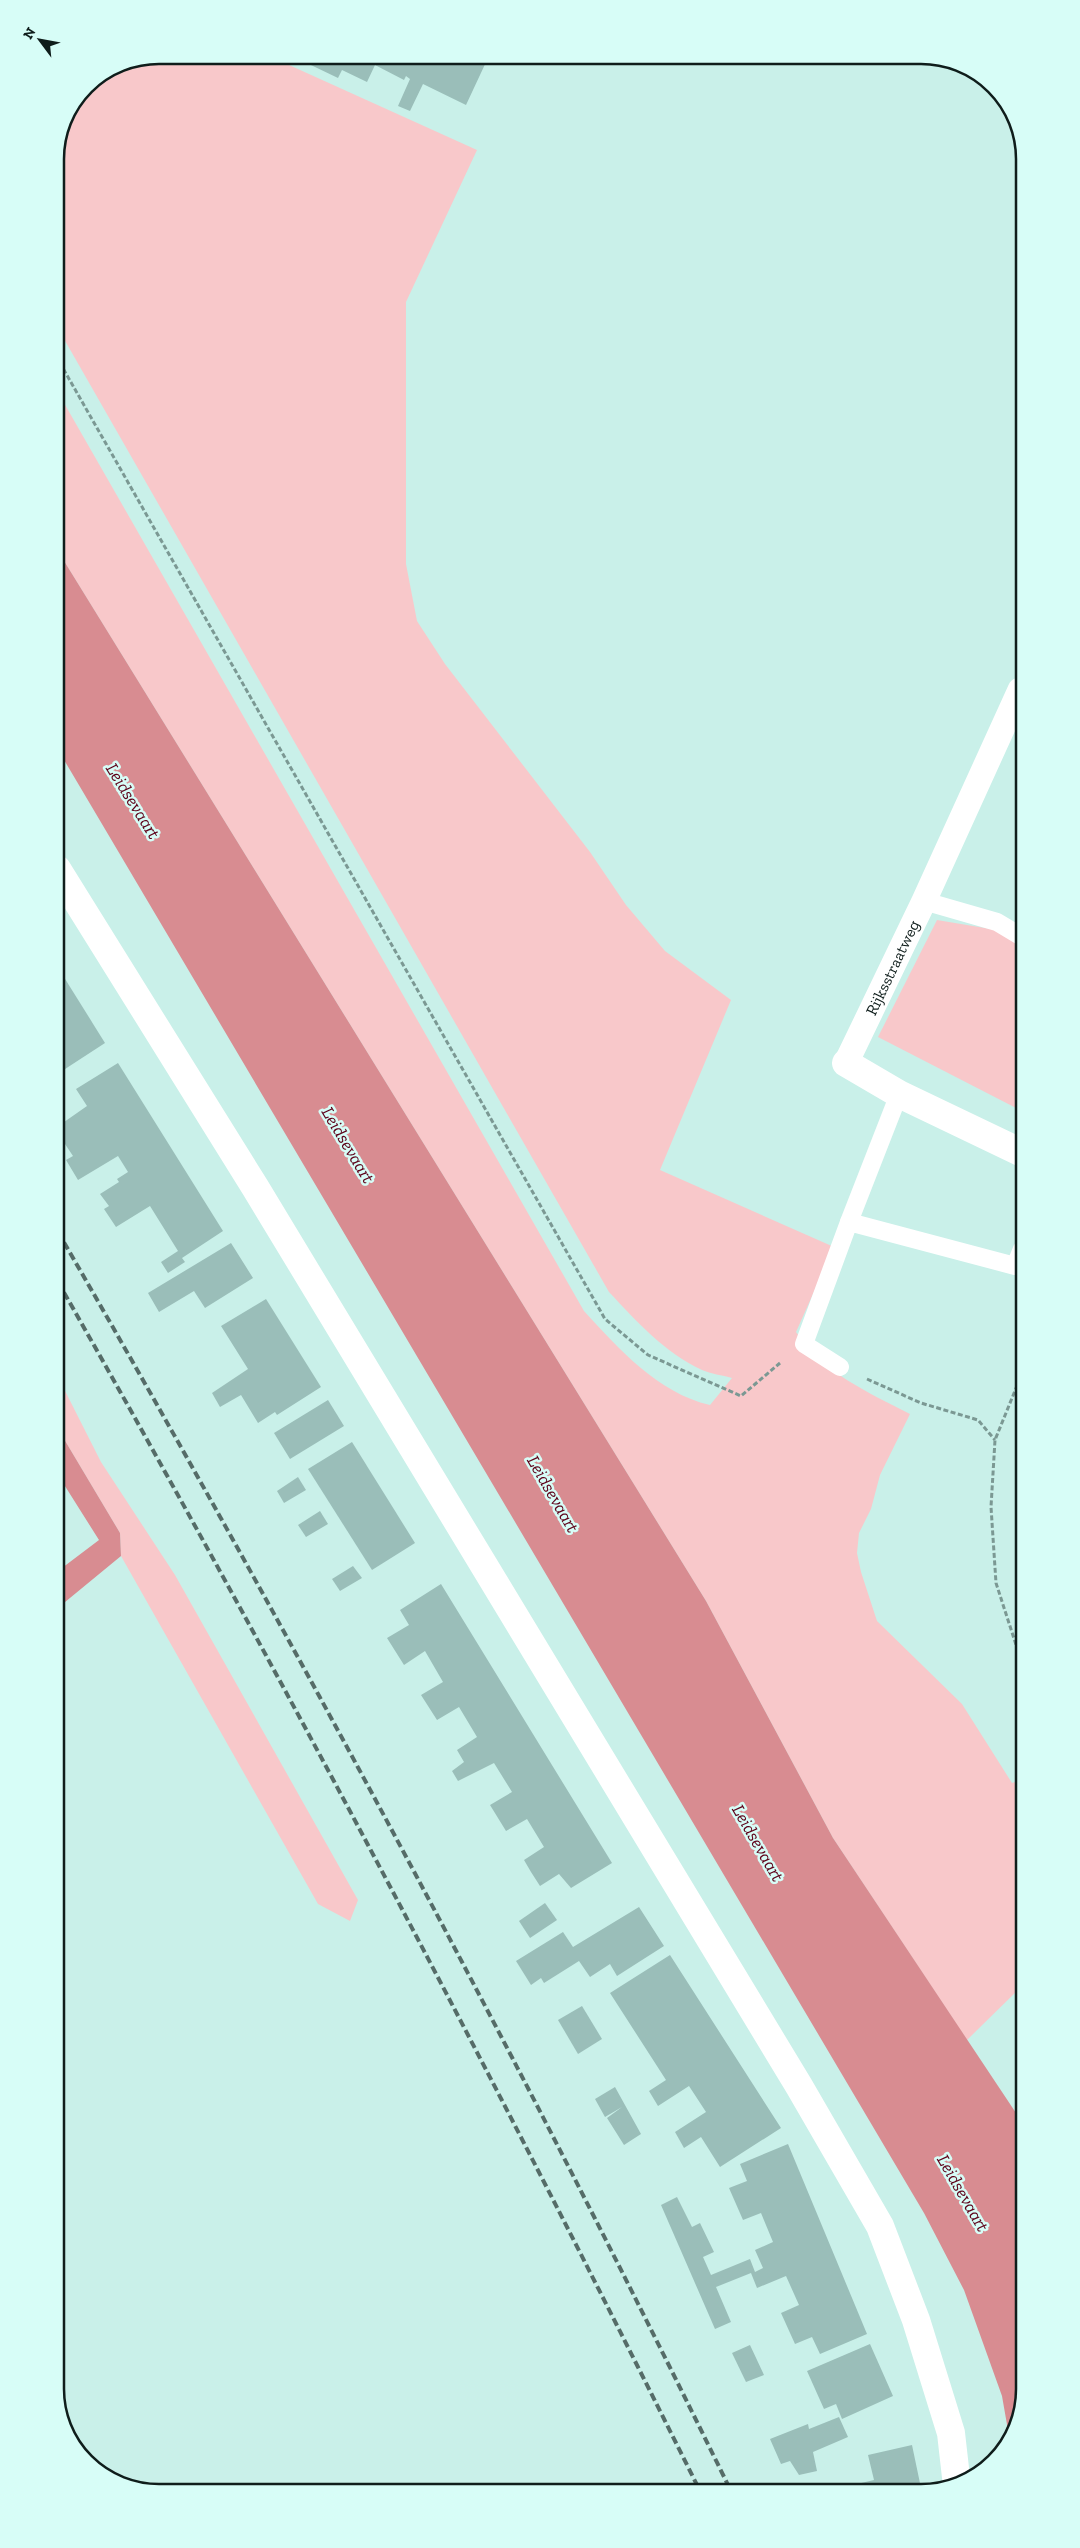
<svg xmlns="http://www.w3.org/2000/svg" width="1080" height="2548" font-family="'Zilla Slab',serif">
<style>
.green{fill:#f8c8ca}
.water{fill:#d88c91}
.building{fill:#9abeb9}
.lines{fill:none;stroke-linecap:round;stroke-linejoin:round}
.path{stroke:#7b9893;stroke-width:3;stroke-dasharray:5 2.5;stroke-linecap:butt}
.service{stroke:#fff;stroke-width:18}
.pedestrian{stroke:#fff;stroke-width:25}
.minor{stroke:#fff;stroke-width:28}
.rail{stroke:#556c68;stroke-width:4;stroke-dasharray:8 4;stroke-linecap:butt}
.labels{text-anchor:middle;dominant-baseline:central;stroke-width:5;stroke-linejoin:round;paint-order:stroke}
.street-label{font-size:16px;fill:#0f1d1b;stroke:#d7fdf7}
.water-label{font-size:18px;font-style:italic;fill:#5d0018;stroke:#d7fdf7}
.rim{fill:none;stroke:#0f1d1b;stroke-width:2.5}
</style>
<rect width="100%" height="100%" fill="#c9f0e9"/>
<!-- green -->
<g class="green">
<path d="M 159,55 L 267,55 L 477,150 L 406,302 L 406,564 L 417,621 L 445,664 L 590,852 L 626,905 L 665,951 L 731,1000 L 660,1170 L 834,1247 L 796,1332 C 822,1372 869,1393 910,1414 L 880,1475 L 871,1509 L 859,1533 L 857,1553 L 861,1572 L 877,1621 L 962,1704 L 1012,1783 L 1024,1779 L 1024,1984 L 967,2040 L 833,1838 L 706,1601 L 56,548 L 56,389 L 584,1311 C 619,1349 658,1393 710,1405 L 732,1378 C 722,1375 711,1374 702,1370 C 664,1352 637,1322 609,1292 L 56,325 L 55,152 L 63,119 L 86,85 L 119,63 Z"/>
<polygon points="937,920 1003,931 1022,944 1022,1111 878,1037"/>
<polygon points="58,1377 101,1462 175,1575 358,1900 350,1921 318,1904 121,1556 120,1533 58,1429"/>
</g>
<!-- water -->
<g class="water">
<polygon points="56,548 706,1601 833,1838 1024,2125 1025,2389 1009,2436 1002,2396 964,2290 924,2213 57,748"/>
<polygon points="58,1429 120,1533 121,1556 59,1607 58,1571 99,1540 58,1475"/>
</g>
<!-- building -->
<g class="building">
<polygon points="290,55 486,55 484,59 487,60 466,105 423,84 410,111 398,106 410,79 406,76 404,80 375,65 367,82 342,70 338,78"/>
<polygon points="57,966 105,1043 62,1071 57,1064"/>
<polygon points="118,1063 223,1231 182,1258 185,1262 168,1273 161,1262 178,1251 150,1206 116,1227 104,1209 109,1206 100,1194 119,1182 117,1179 128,1172 118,1156 78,1180 66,1160 73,1156 57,1132 57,1127 87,1106 76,1089"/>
<polygon points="231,1243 253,1278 205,1308 194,1291 159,1312 148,1293"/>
<polygon points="266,1299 321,1387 277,1415 275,1412 258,1423 241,1395 220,1407 212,1393 248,1369 221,1326"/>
<polygon points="328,1400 344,1426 290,1459 274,1433"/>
<polygon points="352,1442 415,1543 372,1570 308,1469"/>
<polygon points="298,1477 306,1490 284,1503 277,1491"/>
<polygon points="320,1511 328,1524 306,1537 298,1525"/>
<polygon points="353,1566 362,1578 340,1591 332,1579"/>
<polygon points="441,1584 612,1863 571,1888 559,1874 540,1886 531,1872 524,1860 544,1847 527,1819 506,1831 490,1805 512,1792 494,1763 458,1781 452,1771 464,1762 457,1750 477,1737 459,1707 437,1720 421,1695 443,1682 425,1651 404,1665 387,1638 409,1625 400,1610"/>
<polygon points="545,1903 557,1920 530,1938 519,1921"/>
<polygon points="639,1907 664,1946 617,1976 610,1964 590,1977 579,1961 544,1983 541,1978 531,1985 516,1961 563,1932 573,1947"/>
<polygon points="670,1955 781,2128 720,2167 701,2137 684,2148 675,2132 706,2112 689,2086 658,2106 649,2091 666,2080 610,1993"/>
<polygon points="582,2006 602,2039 578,2054 558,2020"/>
<polygon points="615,2087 641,2134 624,2145 607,2118 622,2107 605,2117 595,2099"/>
<polygon points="788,2144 867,2334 820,2354 812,2337 795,2344 781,2313 799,2305 786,2276 757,2288 751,2273 716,2287 731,2322 715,2329 661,2205 677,2197 692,2227 700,2223 714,2252 703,2257 711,2275 750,2259 755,2272 763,2268 755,2250 773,2242 761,2213 743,2220 729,2188 747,2181 740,2164"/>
<polygon points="870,2344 893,2396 842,2419 836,2404 824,2409 807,2371"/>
<polygon points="750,2345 764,2375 746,2382 732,2353"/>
<polygon points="839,2417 848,2437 813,2452 817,2471 799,2475 790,2461 781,2464 770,2439 808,2424 809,2429"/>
<polygon points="912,2445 921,2488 840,2488 874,2480 868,2455"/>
</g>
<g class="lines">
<!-- path -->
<g class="path">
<polyline points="56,356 605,1319 648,1355 741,1396 780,1363"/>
<polyline points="1023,1371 995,1440 991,1507 996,1583 1019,1654 1023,1660"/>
<polyline points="867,1379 921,1403 978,1420 995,1440"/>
</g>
<!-- service -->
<g class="service">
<polyline points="924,901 997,922 1022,937"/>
<polyline points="849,1222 899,1094"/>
<polyline points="840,1367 804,1344 849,1222 1015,1266 1022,1249"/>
</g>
<!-- pedestrian -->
<path class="pedestrian" id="s1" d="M 846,1063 L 924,901 L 1020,690"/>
<!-- minor -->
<g class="minor">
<polyline points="57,869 255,1187 799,2086 880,2226 916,2320 951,2433 957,2486"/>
<polyline points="846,1063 899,1094 1022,1153"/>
</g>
<!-- rail -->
<g class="rail">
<path d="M 58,1232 C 296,1643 521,2062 730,2489"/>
<path d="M 58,1282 C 284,1678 496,2081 699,2489"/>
</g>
</g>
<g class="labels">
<!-- street labels -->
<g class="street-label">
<text stroke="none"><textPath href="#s1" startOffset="106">Rijksstraatweg</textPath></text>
</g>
<!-- water labels -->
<g class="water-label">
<text transform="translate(133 801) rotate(58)">Leidsevaart</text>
<text transform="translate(348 1145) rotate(59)">Leidsevaart</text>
<text transform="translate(553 1494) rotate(60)">Leidsevaart</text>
<text transform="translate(758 1843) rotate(60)">Leidsevaart</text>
<text transform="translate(963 2193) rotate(60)">Leidsevaart</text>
</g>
</g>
<!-- crop -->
<path d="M0 0H1080V2548H0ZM159 64H921A95 95 0 0 1 1016 159V2389A95 95 0 0 1 921 2484H159A95 95 0 0 1 64 2389V159A95 95 0 0 1 159 64Z" fill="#d7fdf7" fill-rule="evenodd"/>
<path class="rim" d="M159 64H921A95 95 0 0 1 1016 159V2389A95 95 0 0 1 921 2484H159A95 95 0 0 1 64 2389V159A95 95 0 0 1 159 64Z"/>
<!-- north arrow -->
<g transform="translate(40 40) rotate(302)" stroke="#d7fdf7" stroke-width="4" paint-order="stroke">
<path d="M0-4L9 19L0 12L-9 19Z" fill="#0f1d1b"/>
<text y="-8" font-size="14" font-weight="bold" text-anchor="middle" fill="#0f1d1b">N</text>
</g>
</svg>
